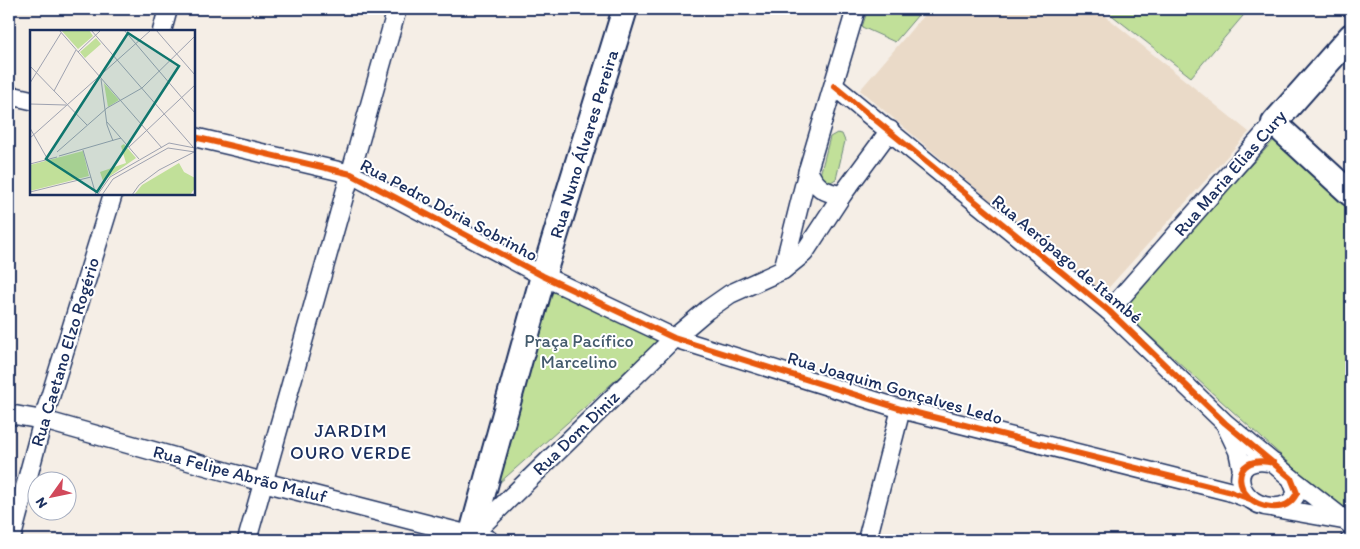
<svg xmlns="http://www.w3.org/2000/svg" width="1360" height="549" font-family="Itim,sans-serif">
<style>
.built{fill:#eadac8}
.green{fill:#c1e099;stroke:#6e887c}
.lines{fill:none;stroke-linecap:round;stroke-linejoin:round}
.street-casing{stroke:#1b2f5e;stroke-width:21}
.secondary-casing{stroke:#1b2f5e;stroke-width:28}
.street{stroke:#fff;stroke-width:18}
.secondary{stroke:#fff;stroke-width:24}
.cycleway-casing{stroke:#fff;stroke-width:9}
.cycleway{stroke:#e8590c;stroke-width:6}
.labels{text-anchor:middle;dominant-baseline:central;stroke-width:4;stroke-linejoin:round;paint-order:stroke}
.street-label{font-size:18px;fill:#1b2f5e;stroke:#fff}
.park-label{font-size:18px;fill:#445b6d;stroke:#fff}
.neighbourhood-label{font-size:19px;letter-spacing:1px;fill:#1b2f5e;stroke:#fff}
.inset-road{fill:none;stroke:#9ea2b0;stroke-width:1}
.view{fill:#0f766e;fill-opacity:0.15;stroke:#0f766e;stroke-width:2.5}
.inset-edge{fill:none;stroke:#1b2f5e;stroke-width:2.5}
</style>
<rect width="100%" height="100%" fill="#f5eee6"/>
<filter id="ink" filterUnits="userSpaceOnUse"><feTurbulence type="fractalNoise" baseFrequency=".02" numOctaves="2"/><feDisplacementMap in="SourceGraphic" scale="10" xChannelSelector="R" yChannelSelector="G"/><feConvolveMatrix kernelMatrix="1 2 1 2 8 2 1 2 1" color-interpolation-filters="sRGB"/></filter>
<g filter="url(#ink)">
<!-- built -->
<polygon class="built" points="929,9 1097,9 1249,132 1102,295 860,90"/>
<!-- green -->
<g class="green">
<polygon points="868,9 923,9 895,42 862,27"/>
<polygon points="1104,9 1240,9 1248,10 1191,77"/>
<polygon points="837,133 842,134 845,141 836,179 829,183 822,179 820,175 830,137"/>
<polygon points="1276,138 1351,207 1351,519 1119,308"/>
<polygon points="548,286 662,339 498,484"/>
</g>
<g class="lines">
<defs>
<g id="street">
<polyline points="162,31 168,9"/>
<path d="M 834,86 L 1109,311 L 1225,423 L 1291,478 L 1297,493 C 1291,504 1284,508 1271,507 C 1233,504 1226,451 1274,463"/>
<polyline points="9,95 31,100"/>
<polyline points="194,137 351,174 543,276 674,338 901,409 1228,491 1250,499"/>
<path d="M 808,170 C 815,187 824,193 842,195"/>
<polyline points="783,270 808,170 856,9"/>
<polyline points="1109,311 1274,123"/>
<polyline points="9,414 43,420 263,482 489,540"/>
<polyline points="1227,428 1238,451 1242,470"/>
<polyline points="1291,478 1351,525"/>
<polyline points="1275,508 1343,520"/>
<polyline points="472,535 674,338 707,310 730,294 783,270 804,253 842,195 890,130"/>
<polyline points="11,540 43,420 113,194"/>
<polyline points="247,540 397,9"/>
<polyline points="867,540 901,409"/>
<polyline points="1350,540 1351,539"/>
</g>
<g id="secondary">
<polyline points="1351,36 1274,123 1351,194"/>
<polyline points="470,540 543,276 625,9"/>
</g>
</defs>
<!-- street casing -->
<use href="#street" class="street-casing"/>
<!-- secondary casing -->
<use href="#secondary" class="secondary-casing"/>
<!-- street -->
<use href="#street" class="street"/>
<!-- secondary -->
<use href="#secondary" class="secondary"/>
<defs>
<g id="cycleway">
<path d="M 834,86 L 1109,311 L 1225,423 L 1291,478 L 1297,493 C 1291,504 1284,508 1271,507 C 1233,504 1226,451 1274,463"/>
<polyline points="194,137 351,174 543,276 674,338 901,409 1228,491 1250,499"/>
</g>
</defs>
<!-- cycleway casing -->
<use href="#cycleway" class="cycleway-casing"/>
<!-- cycleway -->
<use href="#cycleway" class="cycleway"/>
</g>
</g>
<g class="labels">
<!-- street labels -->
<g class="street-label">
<text transform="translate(584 144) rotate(-73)">Rua Nuno Álvares Pereira</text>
<text transform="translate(1230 173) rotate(-49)">Rua Maria Elias Cury</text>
<text transform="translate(449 210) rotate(28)">Rua Pedro Dória Sobrinho</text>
<text transform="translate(1067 259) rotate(40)">Rua Aerópago de Itambé</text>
<text transform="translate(65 352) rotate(-73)">Rua Caetano Elzo Rogério</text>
<text transform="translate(895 388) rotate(16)">Rua Joaquim Gonçalves Ledo</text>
<text transform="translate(576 433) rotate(-44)">Rua Dom Diniz</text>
<text transform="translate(240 474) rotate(15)">Rua Felipe Abrão Maluf</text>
</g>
<!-- park labels -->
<g class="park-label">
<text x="579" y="341">Praça Pacífico<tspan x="579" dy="21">Marcelino</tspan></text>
</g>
<!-- neighbourhood labels -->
<g class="neighbourhood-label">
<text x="351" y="430">JARDIM<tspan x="351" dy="22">OURO VERDE</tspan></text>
</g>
</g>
<!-- overview -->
<g transform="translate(30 30)">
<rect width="165" height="165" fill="#f5eee6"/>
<path d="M 31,0 L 59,0 L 63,6 L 48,19 ZM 66,8 L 71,14 L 55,28 L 50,22 ZM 74,53 L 89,70 L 78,77 ZM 94,114 L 106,128 L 73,151 L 70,142 L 96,133 L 91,116 ZM 53,121 L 59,146 L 0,161 L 0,135 ZM 149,133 L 154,142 L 165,148 L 165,158 L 160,165 L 104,165 L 112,155 Z" fill="#c1e099"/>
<path class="inset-road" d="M 29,0 L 132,118M 61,0 L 163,117M 94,0 L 165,83M 126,0 L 165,45M 48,22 L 71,0M 0,36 L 57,95M 71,49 L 77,95 L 83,111M 0,53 L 31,3M 24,61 L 46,20M 0,74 L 36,75M 77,92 L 109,129M 0,98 L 18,130M 0,108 L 121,0M 99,117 L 165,55M 53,120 L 66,165M 27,122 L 77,78 L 112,58 L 165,6M 29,126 L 91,108M 0,134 L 27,127M 0,162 L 61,147M 68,164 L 80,147 L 139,113 L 165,118M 72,165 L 83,149 L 138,118 L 165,122M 102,165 L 109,155 L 129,140 L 164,122"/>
<path class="view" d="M 98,3 L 149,36 L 67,162 L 16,129 Z"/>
<rect width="165" height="165" class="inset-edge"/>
</g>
<!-- margin -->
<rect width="1360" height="549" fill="none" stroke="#fff" stroke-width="30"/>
<rect x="15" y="15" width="1330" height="519" fill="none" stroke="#1b2f5e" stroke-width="2" filter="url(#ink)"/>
<!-- north arrow -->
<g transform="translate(52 496) rotate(237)"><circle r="24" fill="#ffffff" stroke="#a4acbf"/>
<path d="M0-4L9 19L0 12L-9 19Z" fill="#d1495b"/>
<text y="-8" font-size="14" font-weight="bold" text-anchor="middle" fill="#1b2f5e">N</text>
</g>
</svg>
